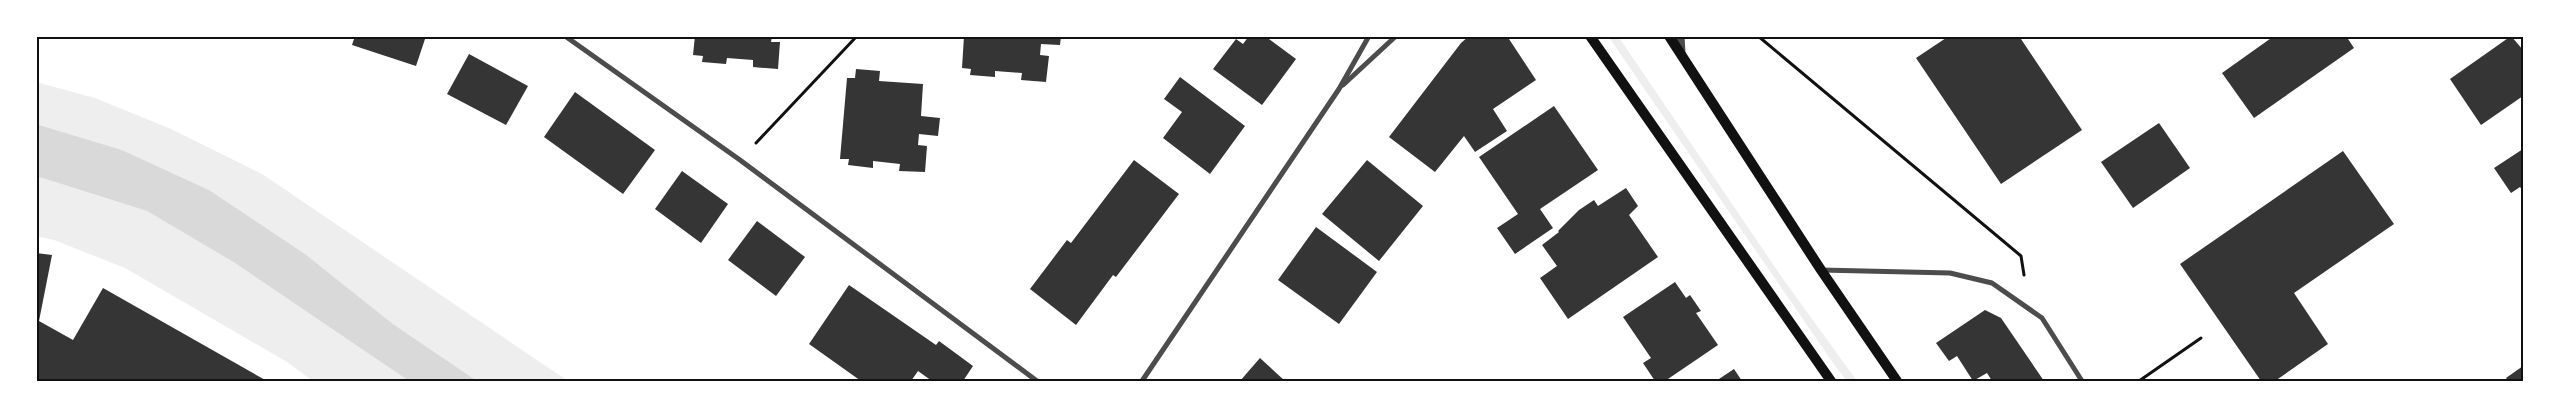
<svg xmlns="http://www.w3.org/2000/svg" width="2559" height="417" font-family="Bitter,serif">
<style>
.green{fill:#eee}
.water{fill:#d9d9d9}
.building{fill:#353535}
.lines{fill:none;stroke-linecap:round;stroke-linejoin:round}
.path{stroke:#111;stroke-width:3}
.minor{stroke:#4c4c4c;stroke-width:5}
.tertiary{stroke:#4c4c4c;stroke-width:9}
.secondary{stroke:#111;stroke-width:10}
.neatline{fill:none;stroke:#111;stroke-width:2}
</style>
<rect width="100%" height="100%" fill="#fff"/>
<!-- green -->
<g class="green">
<polygon points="1608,36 1618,36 1781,276 1857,381 1847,381 1833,363"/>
<polygon points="36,82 95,98 171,129 262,174 568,381 477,381 393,324 305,254 209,190 122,150 36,124"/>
<polygon points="36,176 147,211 235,263 409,381 313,381 287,362 125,268 54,240 36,236"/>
</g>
<!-- water -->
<polygon class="water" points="36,124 122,150 209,190 305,254 393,324 477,381 409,381 235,263 147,211 36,176"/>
<!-- building -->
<g class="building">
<polygon points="355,36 426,36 416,66 352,45"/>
<polygon points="695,36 772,36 771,42 780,42 778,69 753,67 753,60 727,58 726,64 702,62 703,56 693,55"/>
<polygon points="964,36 1061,36 1060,45 1041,44 1040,55 1049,56 1046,82 1021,80 1022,73 995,71 995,77 970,75 971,69 962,68"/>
<polygon points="1249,36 1265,36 1296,59 1262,105 1213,69 1236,39 1243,44"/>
<polygon points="1469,36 1507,36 1536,80 1493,109 1507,131 1475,152 1464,136 1435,172 1389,137 1461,43"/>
<polygon points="1949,36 2019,36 2082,130 2001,184 1916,58"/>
<polygon points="2274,36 2346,36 2354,48 2254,118 2222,73"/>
<polygon points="2511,36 2523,50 2523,96 2481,125 2450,79"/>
<polygon points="469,54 528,86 506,125 447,94"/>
<polygon points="856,69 880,71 879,81 923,84 921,116 940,118 938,136 919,134 918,145 927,146 925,172 899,171 900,164 873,161 873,168 848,165 849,159 840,159 847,78 855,78"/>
<polygon points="1180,77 1245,126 1210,174 1163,138 1182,112 1164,99"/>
<polygon points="575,92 655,150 623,194 544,137"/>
<polygon points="1554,106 1598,170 1540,209 1553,228 1515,254 1497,228 1518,214 1479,157"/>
<polygon points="2159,123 2190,168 2133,208 2101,162"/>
<polygon points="2523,149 2523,191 2520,187 2511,193 2494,168"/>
<polygon points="2343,151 2394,224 2294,293 2328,344 2275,381 2261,381 2180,264"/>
<polygon points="1134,160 1179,194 1116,277 1113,275 1076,325 1030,289 1067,240 1071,243"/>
<polygon points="1367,160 1423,206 1379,261 1322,214"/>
<polygon points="682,171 728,204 701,243 655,209"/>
<polygon points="1626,188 1638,206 1629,215 1658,257 1568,319 1540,278 1557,266 1542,245 1559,232 1558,231 1579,210 1594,200 1598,206"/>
<polygon points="757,221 805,257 776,296 728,260"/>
<polygon points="1316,227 1377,272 1339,324 1278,280"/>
<polygon points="36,253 52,255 39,321 73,340 103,288 267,381 36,379"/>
<polygon points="1675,282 1686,298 1690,295 1701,311 1696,313 1718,345 1665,381 1655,381 1643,363 1651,358 1623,317"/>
<polygon points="849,285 936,345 939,341 973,366 963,381 932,381 918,371 911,381 861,381 809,344"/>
<polygon points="1985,310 2001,318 2044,381 1992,381 1987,373 1973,381 1957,356 1949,361 1936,343"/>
<polygon points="1260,358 1285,381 1240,381"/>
<polygon points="2523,366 2523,381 2508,381 2506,378"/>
<polygon points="1734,369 1742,381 1716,381"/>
</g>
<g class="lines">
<!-- path -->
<g class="path">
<polyline points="1758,36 2021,256 2024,275"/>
<polyline points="756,143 857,36"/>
<polyline points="2139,381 2201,338"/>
</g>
<!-- minor -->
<g class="minor">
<polyline points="565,36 740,160 1037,381"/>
<polyline points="1343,85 1396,36"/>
<polyline points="1821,270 1950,273 1992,283 2042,318 2082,381"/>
<polyline points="1142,381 1339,89 1369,36"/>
</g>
<!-- tertiary -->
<polyline class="tertiary" points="1680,36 1681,53"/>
<!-- secondary -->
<g class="secondary">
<polyline points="1590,36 1831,381"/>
<polyline points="1669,36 1821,270 1897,381"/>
</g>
</g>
<!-- border -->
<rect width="2559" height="417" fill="none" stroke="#ffffff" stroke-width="75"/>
<rect x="38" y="38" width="2484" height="342" class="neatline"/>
</svg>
